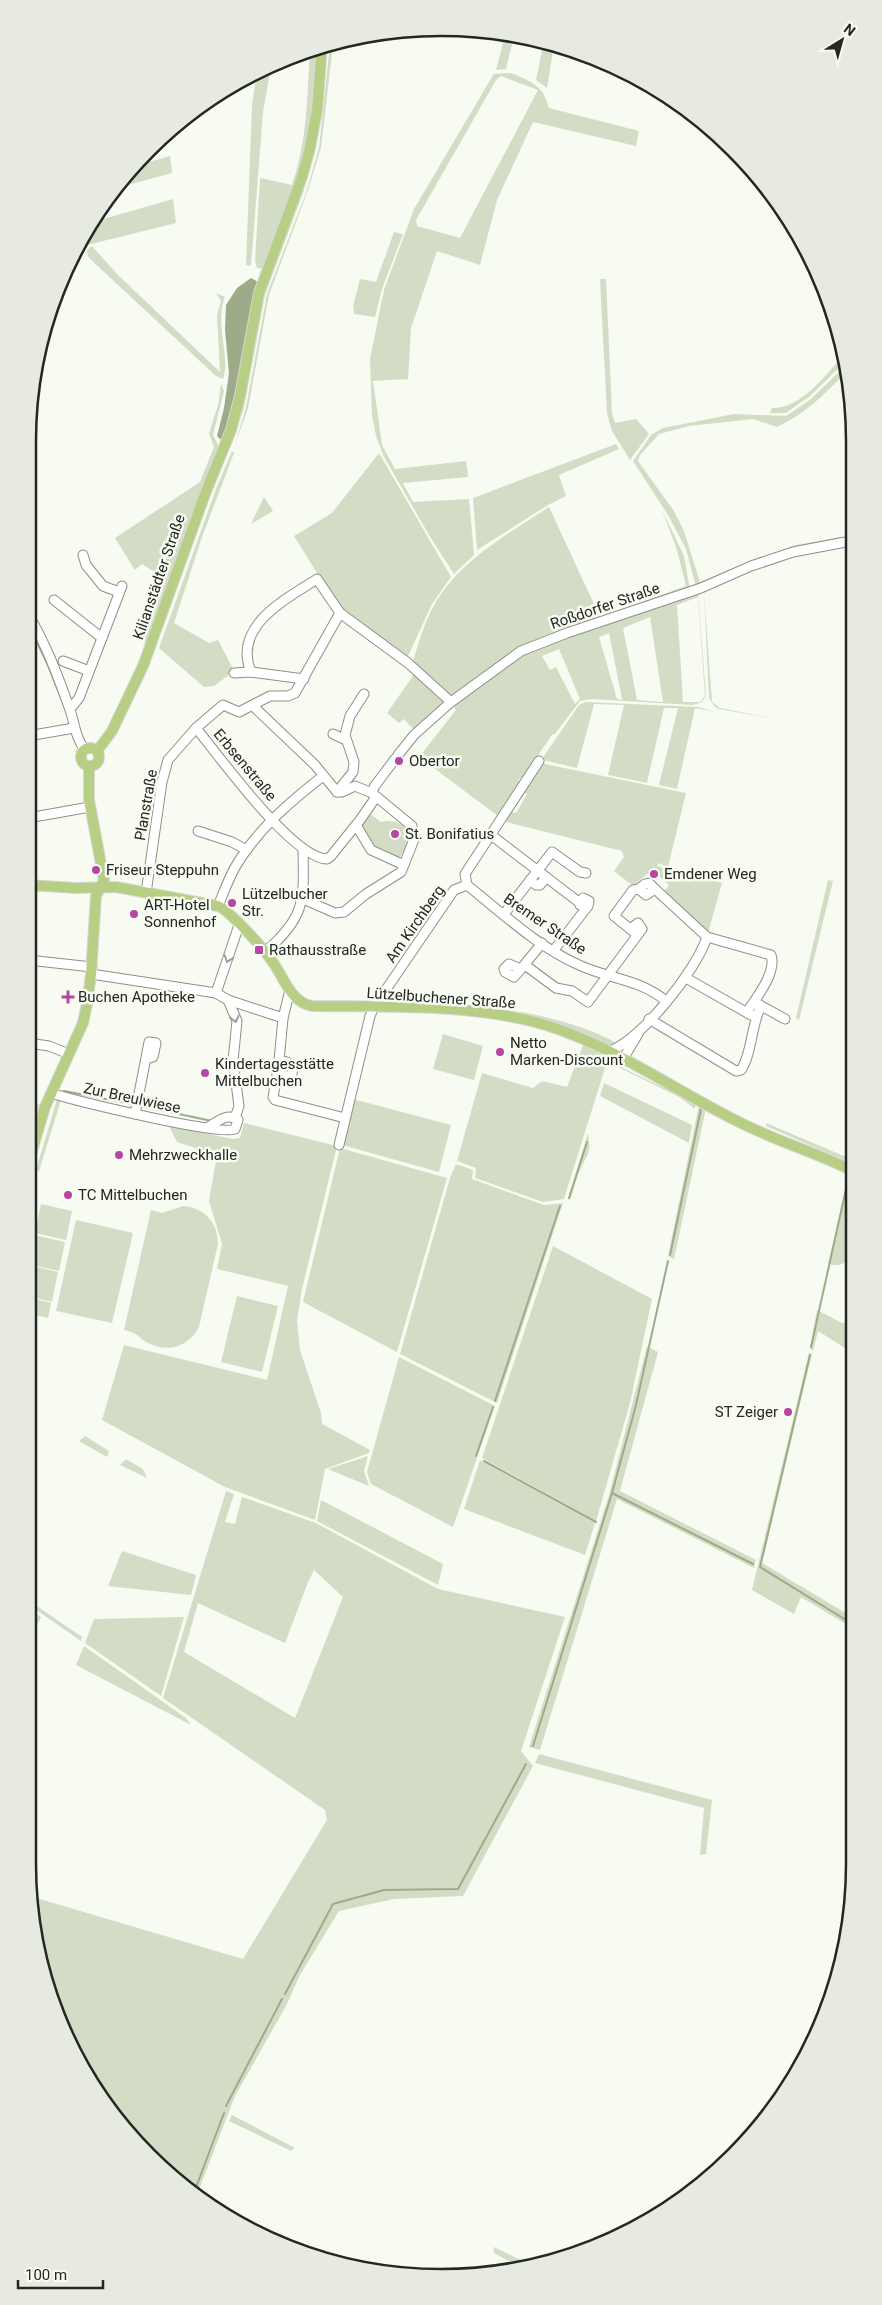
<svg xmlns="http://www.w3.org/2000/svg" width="882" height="2305" font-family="Roboto,sans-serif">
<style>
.green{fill:#d3ddc5;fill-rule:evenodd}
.water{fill:#9eab89}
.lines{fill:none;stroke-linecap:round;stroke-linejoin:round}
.stream{stroke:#9eab89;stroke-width:2}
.minor-casing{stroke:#8d9188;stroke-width:11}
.major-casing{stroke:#d8d8d7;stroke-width:12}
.minor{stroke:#fff;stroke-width:9}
.major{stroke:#b8ce85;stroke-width:10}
.oneway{stroke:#9d9e9c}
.poi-dot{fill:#b646a3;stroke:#f7fbf1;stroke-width:2}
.labels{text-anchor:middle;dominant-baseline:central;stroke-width:5;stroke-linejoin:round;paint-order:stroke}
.street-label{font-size:15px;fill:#252723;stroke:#f7fbf1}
.poi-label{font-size:15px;fill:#252723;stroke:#f7fbf1;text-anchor:start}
.rim{fill:none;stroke:#252723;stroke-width:2.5}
</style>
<rect width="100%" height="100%" fill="#f7fbf1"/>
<!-- green -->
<g class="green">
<polygon points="505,35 514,36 506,69 496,70"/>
<polygon points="544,41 554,44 547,88 536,80"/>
<polygon points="330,44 333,44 321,148 307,193 269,295 248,408 235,445 246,407 267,294 306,193 319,148"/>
<polygon points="328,45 316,148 303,193 265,295 244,408 232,443 230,443 262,295 300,193 325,46"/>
<path d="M 318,47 L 313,111 L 306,152 L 264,269 L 257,268 L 255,261 L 260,178 L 292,185 C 308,138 307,97 310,49 Z"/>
<polygon points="271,66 263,112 251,266 246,265 252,105 257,72"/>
<path d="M 511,73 C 532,82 543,85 549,108 L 639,131 L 636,146 L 533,122 L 497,200 L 480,265 L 437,251 L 411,328 L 408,379 L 373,381 L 382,445 L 395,469 L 466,461 L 468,477 L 403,483 L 413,502 L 469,499 L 474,555 L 454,574 L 432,540 L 384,457 L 376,436 L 372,416 L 370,359 L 384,290 L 414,209 L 492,77 L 494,74 ZM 501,76 L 538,90 L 460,238 L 417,226 L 416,220 L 496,80 Z"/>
<polygon points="170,156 172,173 113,189 135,166"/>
<polygon points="173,199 176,223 83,246 81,241 93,222"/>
<polygon points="394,232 403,234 382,289 375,317 354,314 353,306 360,279 376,282"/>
<path d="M 92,246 L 117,274 L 220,372 L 217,315 L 221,301 L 216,293 L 225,297 C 214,324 231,356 223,379 L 216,376 L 89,258 L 86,251 Z"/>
<polygon points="600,279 606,279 612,413 615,423 636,419 649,434 630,460 612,431 607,413"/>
<path d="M 842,357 L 844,363 L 809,397 L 790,410 L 786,413 L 770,413 L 772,408 C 800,409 824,377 842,357 Z"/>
<path d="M 845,366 L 846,372 C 825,394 805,414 777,427 L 753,419 L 689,426 L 659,434 L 640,455 L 638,461 L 674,511 L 684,531 L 700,582 L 746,563 L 796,545 L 840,537 L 845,541 L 812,545 L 696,587 L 686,549 L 668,515 L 633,461 L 651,435 L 663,428 L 734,414 L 786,416 L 811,399 Z"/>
<polygon points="221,384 224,391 213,435 220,449 148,646 142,640 165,579 142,564 135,570 115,538 200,482 214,447 209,433 218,405"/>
<polygon points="616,444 619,449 559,475 566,496 548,505 477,550 473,498"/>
<polygon points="232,451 234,453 202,537 174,623 209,643 218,640 234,671 214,686 204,687 159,648 216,489"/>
<polygon points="379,453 451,577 432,604 407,658 340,610 294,536 332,513"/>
<polygon points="264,497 273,511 251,524"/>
<path d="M 549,507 L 600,617 L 686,586 L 677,550 L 662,510 L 684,556 L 690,590 L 521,650 L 452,700 L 413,661 C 419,642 424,624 433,607 C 457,562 508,534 549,507 Z"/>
<polygon points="704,592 712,702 720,708 780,720 719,709 714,706 709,698"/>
<path d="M 698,593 L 706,696 L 702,702 L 693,705 L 591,699 L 580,701 L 555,734 L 552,735 L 523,777 L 519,779 L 520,783 L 498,816 L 419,757 L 456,710 L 452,704 L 525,653 L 568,636 ZM 698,597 L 705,696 L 700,702 L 683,702 L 677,605 ZM 650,617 L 663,702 L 637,700 L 623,628 ZM 609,633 L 622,699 L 622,700 L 617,699 L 599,637 ZM 559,649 L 580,699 L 575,704 L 556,667 L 550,670 L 542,656 Z"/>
<polygon points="415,673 445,702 415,731 404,719 399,723 387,713"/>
<polygon points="585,702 698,707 716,712 695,708 677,789 659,785 678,708 664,708 647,783 608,775 624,705 594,704 577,768 543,760 544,756 579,705"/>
<polygon points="540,763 686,793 668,867 658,863 657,866 722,883 708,933 663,893 669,885 652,870 633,886 614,871 624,857 622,851 502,821 508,811 516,813 527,794 520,792"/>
<path d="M 369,813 L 381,822 C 392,819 403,824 411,832 L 407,848 L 398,859 L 375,851 L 359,826 Z"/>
<polygon points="828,880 833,881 799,1020 796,1018"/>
<path d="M 522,1012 C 554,1018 590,1028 618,1044 L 613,1047 L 507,1013 Z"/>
<polygon points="443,1034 483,1046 474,1080 433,1069"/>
<polygon points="583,1045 605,1056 606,1065 564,1199 543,1202 475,1178 476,1168 457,1161 482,1073 533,1088 542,1081 567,1087"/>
<polygon points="611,1062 695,1103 695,1109 679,1097 610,1063"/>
<polygon points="604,1083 692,1125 689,1143 600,1096"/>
<polygon points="57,1099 61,1100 39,1171 36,1170"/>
<polygon points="353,1099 451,1125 439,1172 342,1145"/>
<polygon points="28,1103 42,1105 28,1153"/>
<polygon points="699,1105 706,1108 674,1259 668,1256"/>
<polygon points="244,1123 337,1146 302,1289 297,1320 300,1350 321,1413 322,1424 370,1450 369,1453 325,1469 315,1520 225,1487 102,1420 124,1345 267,1380 288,1286 217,1269 222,1244 209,1201 217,1155 177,1142 169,1126 233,1139 240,1138"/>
<polygon points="766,1123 851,1159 853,1164 766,1126"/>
<path d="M 588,1133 C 591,1154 589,1151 581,1168 C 576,1178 574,1190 570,1200 L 568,1199 Z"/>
<polygon points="340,1148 447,1178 397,1352 303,1302"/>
<polygon points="456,1164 473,1170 472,1179 544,1205 563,1203 497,1403 400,1354 450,1178"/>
<path d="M 848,1179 L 853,1181 C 853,1194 856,1242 853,1252 C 848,1264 839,1267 828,1264 Z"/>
<polygon points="41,1204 72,1211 66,1240 35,1233"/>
<path d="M 183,1206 C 205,1208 218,1223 218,1244 L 199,1327 C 189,1347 167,1353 148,1343 C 136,1336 139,1333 124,1330 L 151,1210 L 162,1213 Z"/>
<polygon points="76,1220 133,1233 112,1323 56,1311"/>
<polygon points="34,1235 65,1242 59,1271 28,1264"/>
<polygon points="553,1246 652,1299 630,1403 596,1521 482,1458"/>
<polygon points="28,1265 58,1272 52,1302 28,1296"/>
<polygon points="237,1296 278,1306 262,1372 221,1362"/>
<polygon points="28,1297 51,1303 48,1318 28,1313"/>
<polygon points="817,1310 842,1323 853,1321 853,1353 818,1331 813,1351 810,1348"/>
<polygon points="647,1346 658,1352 620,1491 756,1560 754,1568 617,1499 540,1750 529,1747 609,1495"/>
<polygon points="809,1353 812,1354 762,1563 854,1618 854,1629 801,1597 794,1614 752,1590"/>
<polygon points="399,1357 495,1406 453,1527 371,1484 367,1472"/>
<polygon points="85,1436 109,1451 107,1457 79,1441"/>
<polygon points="368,1456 364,1471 369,1486 328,1469"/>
<polygon points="126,1459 143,1469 147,1478 120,1465"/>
<polygon points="480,1460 595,1523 585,1555 464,1509"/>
<path d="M 226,1491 L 234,1494 L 225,1522 L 235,1524 L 242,1497 L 316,1523 L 438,1589 L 565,1617 L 521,1751 L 533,1766 L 463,1896 L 394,1899 L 339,1911 L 300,1975 L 286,2006 L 235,2096 L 198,2192 L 130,2136 L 83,2070 L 50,1997 L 33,1897 L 243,1959 L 327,1820 L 325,1810 L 163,1698 ZM 314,1570 L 343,1597 L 295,1718 L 184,1652 L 198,1603 L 285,1643 L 308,1582 Z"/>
<polygon points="321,1500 443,1564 438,1585 317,1521"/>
<polygon points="122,1551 196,1575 191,1595 108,1586"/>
<polygon points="28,1600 82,1637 81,1641 28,1604"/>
<polygon points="28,1608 41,1617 28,1645"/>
<polygon points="184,1617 161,1696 85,1643 94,1619"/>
<polygon points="84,1646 186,1718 191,1725 76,1665"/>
<polygon points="539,1754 712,1800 706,1854 700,1855 704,1808 535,1763"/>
<polygon points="852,1884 837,1980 826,2010 835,1950"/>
<polygon points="232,2115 295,2148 291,2151 229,2121"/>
<polygon points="494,2247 531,2265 523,2269 494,2253"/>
</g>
<!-- water -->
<polygon class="water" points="251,278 258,282 234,406 222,441 217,436 224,408 229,373 225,330 226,305 237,288"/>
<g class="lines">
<!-- stream -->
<g class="stream">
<polyline points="28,624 47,663 68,716"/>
<polyline points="64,1091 132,1104"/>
<polyline points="141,1106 212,1121"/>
<polyline points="28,1190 30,1175"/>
<polyline points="569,1198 587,1142"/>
<polyline points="670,1255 701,1109"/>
<polyline points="811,1347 848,1180"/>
<polyline points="810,1355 760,1567 854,1625"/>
<polyline points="495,1401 560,1206"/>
<polyline points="476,1456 493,1407"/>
<polyline points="484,1461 596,1522"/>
<polyline points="612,1493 753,1564"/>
<polyline points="533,1746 612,1493 636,1405 668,1261"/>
<polyline points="285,1994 333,1904 384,1890 458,1889 526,1764"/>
<polyline points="226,2106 282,1999"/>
<polyline points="195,2190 224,2113"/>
</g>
<defs>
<g id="minor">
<polyline points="83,555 86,565 103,586 119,592"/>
<polyline points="54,600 102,638"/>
<path d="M 28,614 C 46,644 58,676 70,710 C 75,724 75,737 85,750"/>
<polyline points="63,661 89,671"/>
<path d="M 251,672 C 232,626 286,599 317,579 L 340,613 L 408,663 L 451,702"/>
<polyline points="234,673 251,672 304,679"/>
<polyline points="253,706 315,765 337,792 342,792 355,786 372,793 412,826 415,837 401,872 366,894 344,912 335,913 303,899"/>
<polyline points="70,709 79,698 122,586"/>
<path d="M 196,728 C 220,757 292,858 327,859 L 331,856 L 360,820 L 376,797"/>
<polyline points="333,734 346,740"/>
<polyline points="28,736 74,728"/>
<polyline points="398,755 414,735 451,702 521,651 567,633 701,588 751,566 793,552 851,541"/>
<polyline points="337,792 353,772 354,762 345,735 350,716 364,694"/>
<polyline points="372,793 374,787 395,759"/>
<polyline points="28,818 90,807"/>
<polyline points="356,825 371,850 404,865"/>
<polyline points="198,831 232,842 247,850"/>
<polyline points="491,835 580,903"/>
<polyline points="530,880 536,885 540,885 546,877"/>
<polygon points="649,883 655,889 646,895 639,889 645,884"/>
<path d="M 467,885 C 502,913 538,947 579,965 C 609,979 640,979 666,1001"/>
<polyline points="467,885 465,874 539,761"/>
<polyline points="655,889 707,937"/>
<polyline points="146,893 162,782 168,760 196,728 223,705 239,712 270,696 288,696 295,693 340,613"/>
<path d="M 218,906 C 224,892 229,877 237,864 C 259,828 291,801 323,776"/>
<polyline points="504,914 552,852 580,872 586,873"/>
<polyline points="634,932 614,916 633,890 639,889"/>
<path d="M 707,937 L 771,955 C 777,973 756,998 747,1012"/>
<polyline points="554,950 588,906 589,901 583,898 580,903 580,905 586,907"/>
<path d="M 265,952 C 306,917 304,900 303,849"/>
<polyline points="28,960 92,967"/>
<polyline points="525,965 556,988 572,991 588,1002 642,929 638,923 630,929"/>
<polyline points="521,969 514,977 505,972 504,969 509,964 521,969 542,943"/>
<polyline points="91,974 216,993 228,1000 283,1018"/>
<polyline points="686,978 751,1015"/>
<polyline points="216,993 239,925"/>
<polyline points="228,1000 237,1021 233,1061 239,1106 235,1118"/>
<polyline points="756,1003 785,1019"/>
<path d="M 649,1019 L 736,1071 L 741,1070 C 752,1054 751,1025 761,1006"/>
<polyline points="28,1043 49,1046 69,1054"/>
<path d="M 608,1052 C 642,1039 696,971 707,937"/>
<polyline points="623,1059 638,1034"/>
<polyline points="279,1061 283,1018 290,990"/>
<polyline points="277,1075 279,1061 287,1062 293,1067 292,1074 288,1076 277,1075 273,1097 275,1100 345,1118"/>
<path d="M 51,1093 C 73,1100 223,1137 235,1129 L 238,1120 C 227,1112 217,1122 207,1128"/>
<polyline points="135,1114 149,1042 156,1043 153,1057 146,1059"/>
<polyline points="339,1145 370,1016 374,1007 454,890 467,885"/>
</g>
<g id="major">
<circle cx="90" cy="757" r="9"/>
<polyline points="97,751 112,731 143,666 205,494 231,430 240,396 259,293 302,177 309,152 317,111 322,46"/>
<path d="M 28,885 L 76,888 L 116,887 L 218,906 C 230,911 264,949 272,961 C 284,977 290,1002 312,1006 C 382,1007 458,1004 527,1020 C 602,1038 667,1086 735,1120 C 773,1140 815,1152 853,1171"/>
<polyline points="28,1164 45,1107 83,1023 87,1004 91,974 96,896 104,880 89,800 89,766"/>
</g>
</defs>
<!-- minor casing -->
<use href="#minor" class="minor-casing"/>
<!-- major casing -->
<use href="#major" class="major-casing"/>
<!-- minor -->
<use href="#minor" class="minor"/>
<!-- major -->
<use href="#major" class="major"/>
</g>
<!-- one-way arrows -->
<defs><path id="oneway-chevron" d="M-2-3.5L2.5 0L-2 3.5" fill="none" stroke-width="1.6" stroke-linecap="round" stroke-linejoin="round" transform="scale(1.25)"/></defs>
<g class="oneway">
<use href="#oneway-chevron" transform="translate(228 959) rotate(109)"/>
<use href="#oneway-chevron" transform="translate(235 1019) rotate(77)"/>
</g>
<!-- markers -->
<g class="poi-dot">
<circle cx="399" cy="761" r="5"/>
<circle cx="395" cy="834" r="5"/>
<circle cx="96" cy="870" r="5"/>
<circle cx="654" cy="874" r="5"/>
<circle cx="232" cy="903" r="5"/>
<circle cx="134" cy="914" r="5"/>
<rect x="254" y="945" width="10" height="10" rx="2.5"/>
<path d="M65.5 989.5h5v5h5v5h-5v5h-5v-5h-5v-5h5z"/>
<circle cx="500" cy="1052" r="5"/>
<circle cx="205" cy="1073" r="5"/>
<circle cx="119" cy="1155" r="5"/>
<circle cx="68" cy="1195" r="5"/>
<circle cx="788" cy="1412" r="5"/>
</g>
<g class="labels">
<!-- street labels -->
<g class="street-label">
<text transform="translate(159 577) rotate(-71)">Kilianstädter Straße</text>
<text transform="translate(605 606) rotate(-19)">Roßdorfer Straße</text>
<text transform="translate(245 765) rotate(50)">Erbsenstraße</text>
<text transform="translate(146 805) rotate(-80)">Planstraße</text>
<text transform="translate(415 924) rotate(-55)">Am Kirchberg</text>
<text transform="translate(545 924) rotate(34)">Bremer Straße</text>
<text transform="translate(441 998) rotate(4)">Lützelbuchener Straße</text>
<text transform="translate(132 1098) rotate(12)">Zur Breulwiese</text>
</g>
<!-- poi labels -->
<g class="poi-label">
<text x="409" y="761">Obertor</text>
<text x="405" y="834">St. Bonifatius</text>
<text x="106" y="870">Friseur Steppuhn</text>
<text x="664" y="874">Emdener Weg</text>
<text x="242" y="894">Lützelbucher<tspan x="242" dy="17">Str.</tspan></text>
<text x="144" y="905">ART-Hotel<tspan x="144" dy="17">Sonnenhof</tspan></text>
<text x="269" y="950">Rathausstraße</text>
<text x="78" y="997">Buchen Apotheke</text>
<text x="510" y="1043">Netto<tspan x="510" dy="17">Marken-Discount</tspan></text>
<text x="215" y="1064">Kindertagesstätte<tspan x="215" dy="17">Mittelbuchen</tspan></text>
<text x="129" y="1155">Mehrzweckhalle</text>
<text x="78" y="1195">TC Mittelbuchen</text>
<text x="778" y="1412" text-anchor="end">ST Zeiger</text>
</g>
</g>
<!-- crop -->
<path d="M0 0H882V2305H0ZM441 36H441A405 405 0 0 1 846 441V1864A405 405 0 0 1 441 2269H441A405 405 0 0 1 36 1864V441A405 405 0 0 1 441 36Z" fill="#e6eae1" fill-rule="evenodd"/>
<path class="rim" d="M441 36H441A405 405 0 0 1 846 441V1864A405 405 0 0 1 441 2269H441A405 405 0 0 1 36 1864V441A405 405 0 0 1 441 36Z"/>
<!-- north arrow -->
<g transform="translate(842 40) rotate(37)" stroke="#f7fbf1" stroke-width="4" paint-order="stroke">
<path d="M0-4L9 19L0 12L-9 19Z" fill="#252723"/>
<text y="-8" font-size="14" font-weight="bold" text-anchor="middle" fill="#252723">N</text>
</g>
<!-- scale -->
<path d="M18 2280v8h85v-8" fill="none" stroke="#252723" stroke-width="2.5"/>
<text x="25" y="2280" font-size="15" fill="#252723" stroke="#f7fbf1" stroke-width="4" paint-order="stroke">100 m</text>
</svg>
